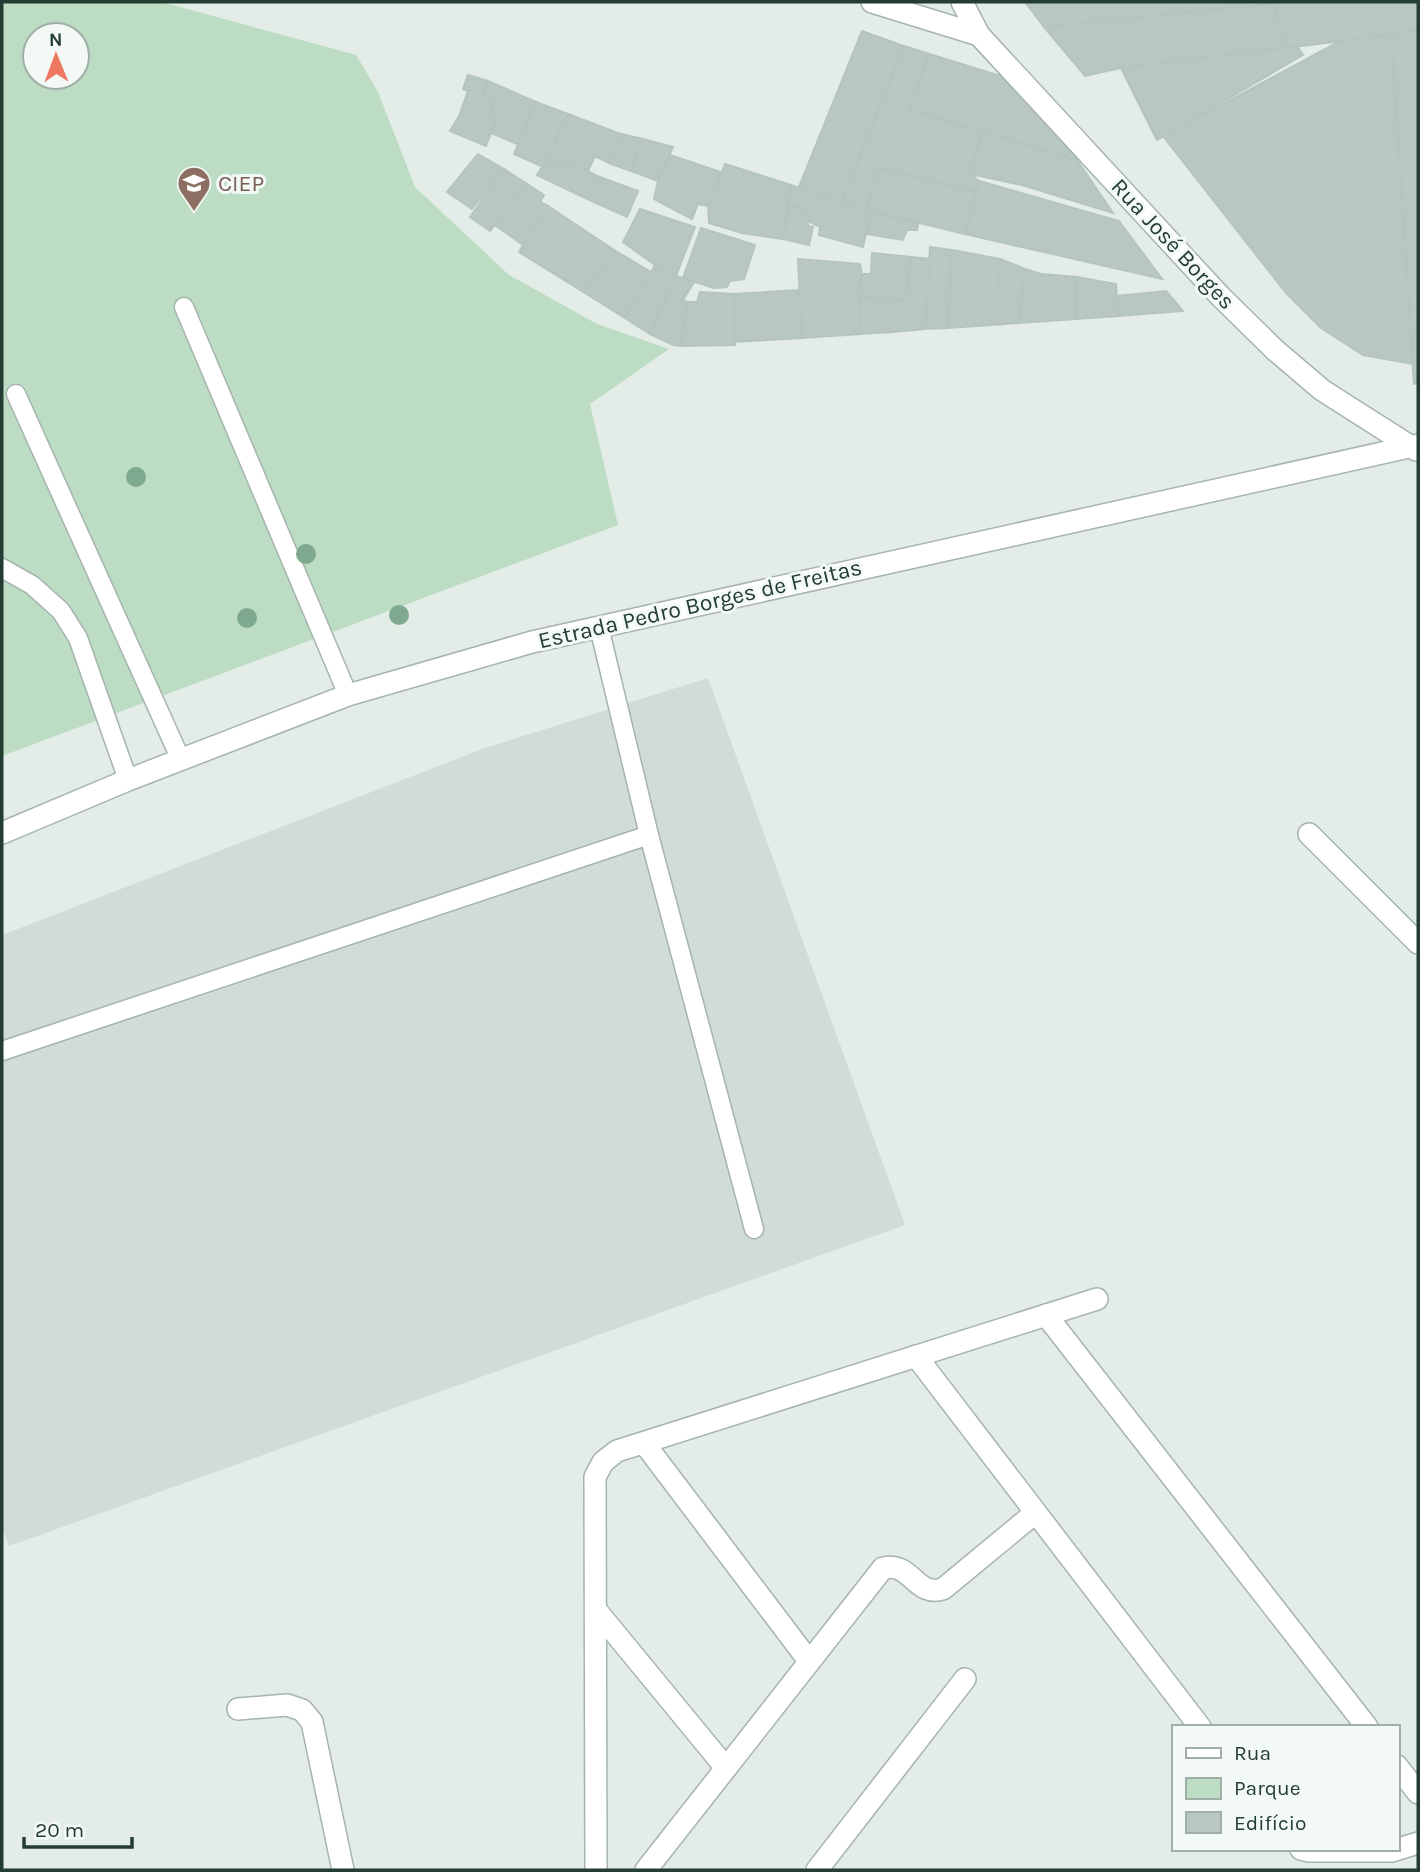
<svg xmlns="http://www.w3.org/2000/svg" width="1420" height="1872" font-family="Karla,sans-serif">
<style>
.built{fill:#d1dcd6}
.green{fill:#bcdcc3;fill-rule:evenodd}
.building{fill:#b8c7c0;stroke:#b5c5be;stroke-width:2}
.lines{fill:none;stroke-linecap:round;stroke-linejoin:round}
.lane-casing{stroke:#a6b4ae;stroke-width:21}
.street-casing{stroke:#a6b4ae;stroke-width:24}
.lane{stroke:#fff;stroke-width:18}
.street{stroke:#fff;stroke-width:21}
.tree{fill:#7fa98e}
.labels{text-anchor:middle;dominant-baseline:central;stroke-width:6;stroke-linejoin:round;paint-order:stroke}
.education-label{font-size:23px;fill:#785e54;stroke:#f3f9f5;text-anchor:start}
.street-label{font-size:23px;fill:#233d34;stroke:#f3f9f5}
</style>
<rect width="100%" height="100%" fill="#e3ece7"/>
<!-- built -->
<polygon class="built" points="708,678 905,1225 9,1546 2,1528 2,935 485,748"/>
<!-- green -->
<path class="green" d="M 2,2 L 162,2 L 356,55 L 378,92 L 415,187 L 509,275 L 597,324 L 669,349 L 590,404 L 618,525 L 2,756 ZM 35,35 L 77,35 L 77,77 L 35,77 Z"/>
<!-- building -->
<g class="building">
<polygon points="1025,2 1272,2 1273,4 1044,27"/>
<polygon points="1272,2 1418,2 1418,29 1391,35 1286,48"/>
<polygon points="1273,4 1286,48 1121,68 1085,76 1044,27"/>
<polygon points="1418,29 1418,383 1414,384 1391,35"/>
<polygon points="862,31 904,46 842,202 799,187"/>
<polygon points="1391,35 1413,364 1363,355 1321,328 1286,293 1163,136 1342,40"/>
<polygon points="904,46 929,54 909,109 983,132 970,174 979,181 977,192 878,168 866,210 842,202"/>
<polygon points="1297,46 1303,55 1157,140 1121,68"/>
<polygon points="929,54 1014,80 1077,160 909,109"/>
<polygon points="468,75 488,81 483,95 495,99 491,114 497,117 486,146 450,131 459,116 468,91 463,89"/>
<polygon points="488,81 536,102 517,144 491,133 497,117 491,114 495,99 483,95"/>
<polygon points="536,102 568,114 543,167 514,154"/>
<polygon points="568,114 621,134 611,164 595,156 588,171 569,161 564,169 545,162"/>
<polygon points="983,132 1077,160 1113,213 1022,185 970,174"/>
<polygon points="621,134 643,139 631,171 611,164"/>
<polygon points="643,139 673,147 658,181 631,171"/>
<polygon points="478,154 504,169 472,209 447,192"/>
<polygon points="670,155 721,172 708,206 698,204 692,219 654,199 658,181"/>
<polygon points="569,161 597,176 587,199 537,175 545,162 564,169"/>
<polygon points="725,164 791,185 783,239 742,233 709,223 708,206"/>
<polygon points="878,168 977,192 965,234 866,210"/>
<polygon points="504,169 527,184 490,231 470,217"/>
<polygon points="597,176 638,191 627,217 587,199"/>
<polygon points="979,181 1119,221 1162,279 965,234"/>
<polygon points="527,184 544,195 540,202 548,206 523,245 495,225"/>
<polygon points="791,185 871,212 863,247 819,235 820,227 808,221 807,210 789,205"/>
<polygon points="789,205 807,210 808,226 813,227 809,245 783,239"/>
<polygon points="548,206 614,250 585,293 519,252"/>
<polygon points="640,209 695,227 676,276 655,265 623,242"/>
<polygon points="871,212 918,223 917,230 907,230 903,240 866,234"/>
<polygon points="701,228 755,245 744,279 730,281 727,287 714,288 683,278"/>
<polygon points="930,247 952,250 948,328 925,329"/>
<polygon points="614,250 651,272 625,318 585,293"/>
<polygon points="952,250 1000,259 999,287 1005,287 1005,324 948,328"/>
<polygon points="872,253 911,257 906,301 858,297 862,274 871,274"/>
<polygon points="911,257 930,259 925,329 893,332 893,299 906,301"/>
<polygon points="798,259 860,264 862,274 858,297 860,297 860,334 802,338"/>
<polygon points="1000,259 1025,269 1019,323 1005,324 1005,287 999,287"/>
<polygon points="655,265 676,276 650,334 625,318"/>
<polygon points="1025,269 1041,274 1077,277 1076,319 1019,323"/>
<polygon points="676,276 694,282 683,300 687,302 681,346 673,345 650,334"/>
<polygon points="1077,277 1116,284 1118,316 1076,319"/>
<polygon points="799,290 802,338 733,342 734,294"/>
<polygon points="1166,291 1183,311 1118,316 1117,296"/>
<polygon points="700,292 734,294 735,345 681,346 687,302 697,302"/>
<polygon points="860,297 893,299 893,332 860,334"/>
</g>
<g class="lines">
<defs>
<g id="lane">
<polyline points="184,307 348,695"/>
<polyline points="16,394 181,760"/>
<polyline points="2,568 32,585 61,611 78,638 128,780"/>
<polyline points="649,835 754,1229"/>
<polyline points="2,1051 649,835 599,627"/>
</g>
<g id="street">
<polyline points="872,2 979,35"/>
<polyline points="962,2 979,35 1220,296 1275,350 1322,390 1416,450"/>
<polyline points="2,833 128,780 348,695 532,642 1418,445"/>
<polyline points="1309,834 1418,943"/>
<polyline points="1046,1315 1367,1727"/>
<polyline points="916,1356 1200,1727"/>
<polyline points="644,1443 809,1661"/>
<polyline points="596,1610 726,1768"/>
<polyline points="238,1709 287,1705 302,1710 312,1722 343,1870"/>
<polyline points="1397,1766 1418,1793"/>
<polyline points="1301,1849 1309,1851 1392,1851 1418,1843"/>
<polyline points="596,1870 595,1477 603,1462 617,1451 1097,1299"/>
<path d="M 646,1870 L 883,1568 C 913,1562 914,1597 943,1589 L 1035,1513"/>
<polyline points="817,1870 965,1679"/>
</g>
</defs>
<!-- lane casing -->
<use href="#lane" class="lane-casing"/>
<!-- street casing -->
<use href="#street" class="street-casing"/>
<!-- lane -->
<use href="#lane" class="lane"/>
<!-- street -->
<use href="#street" class="street"/>
</g>
<!-- trees -->
<g class="tree">
<circle cx="136" cy="477" r="10"/>
<circle cx="306" cy="554" r="10"/>
<circle cx="399" cy="615" r="10"/>
<circle cx="247" cy="618" r="10"/>
</g>
<!-- icons -->
<defs>
<symbol id="school-pin" viewBox="-11 -11 22 30"><path d="M0 17L-7.5 6A9.5 9.5 0 1 1 7.5 6Z" fill="#8d6e63" stroke="#f3f9f5"/><path d="M0-5L7-2L0 1L-7-2ZM-4 1L0 2.5L4 1V4Q0 6-4 4Z" fill="#fff"/></symbol>
</defs>
<g fill-rule="evenodd">
<use href="#school-pin" x="175" y="164" width="38" height="52"/>
</g>
<g class="labels">
<!-- education labels -->
<g class="education-label">
<text x="218" y="183">CIEP</text>
</g>
<!-- street labels -->
<g class="street-label">
<text transform="translate(1173 244) rotate(47)">Rua José Borges</text>
<text transform="translate(700 604) rotate(-13)">Estrada Pedro Borges de Freitas</text>
</g>
</g>
<!-- border -->
<rect width="1420" height="1872" fill="none" stroke="#233d34" stroke-width="7"/>
<!-- legend -->
<rect x="1172" y="1725" width="228" height="126" fill="#f3f9f5" stroke="#a0aea8" stroke-width="2"/>
<rect x="1186" y="1748" width="35" height="10" fill="#ffffff" stroke="#a0aea8" stroke-width="2"/>
<text x="1234" y="1760" font-size="21" fill="#233d34">Rua</text>
<rect x="1186" y="1778" width="35" height="21" fill="#bcdcc3" stroke="#a0aea8" stroke-width="2"/>
<text x="1234" y="1795" font-size="21" fill="#233d34">Parque</text>
<rect x="1186" y="1812" width="35" height="21" fill="#b8c7c0" stroke="#a0aea8" stroke-width="2"/>
<text x="1234" y="1830" font-size="21" fill="#233d34">Edifício</text>
<!-- north arrow -->
<g transform="translate(56 56) rotate(359)"><circle r="33" fill="#f3f9f5" stroke="#a0aea8" stroke-width="2"/>
<path d="M0-5L12 26L0 18L-12 26Z" fill="#ed7a60"/>
<text y="-10" font-size="19" font-weight="bold" text-anchor="middle" fill="#233d34">N</text>
</g>
<!-- scale -->
<path d="M24 1837v10h108v-10" fill="none" stroke="#233d34" stroke-width="3.5"/>
<text x="35" y="1837" font-size="21" fill="#233d34" stroke="#f3f9f5" stroke-width="5" paint-order="stroke">20 m</text>
</svg>
